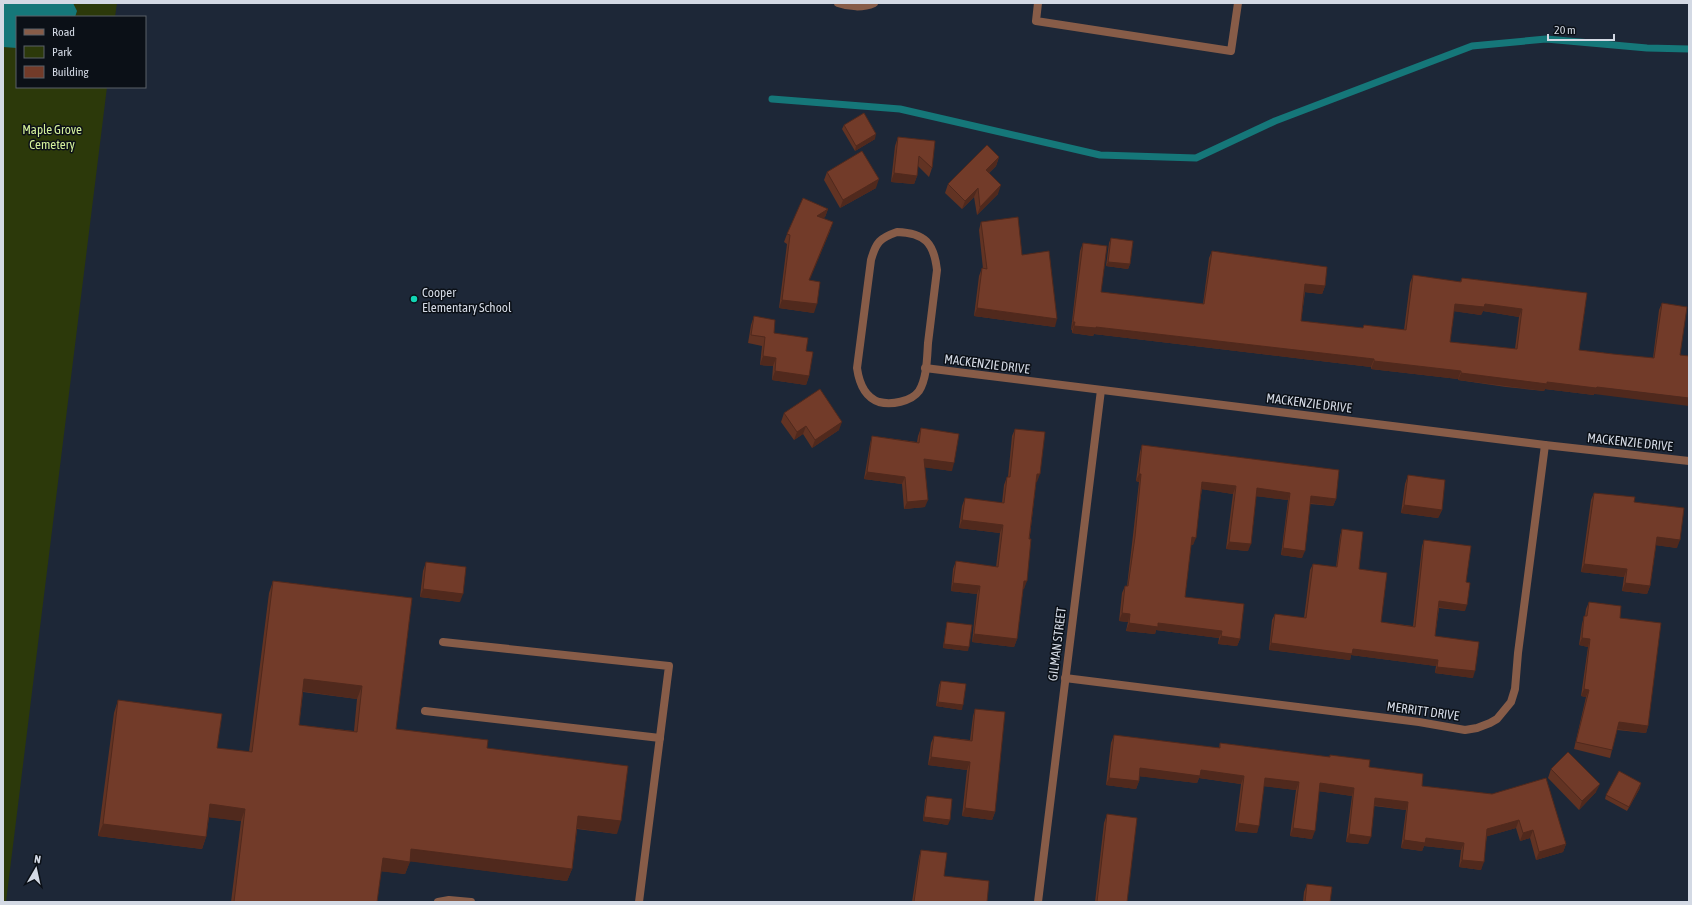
<svg xmlns="http://www.w3.org/2000/svg" width="1692" height="905" font-family="'Asap Condensed',sans-serif">
<style>
.green{fill:#2c390a}
.water{fill:#157779}
.lines{fill:none;stroke-linecap:round;stroke-linejoin:round}
.stream{stroke:#157779;stroke-width:7}
.lane{stroke:#875c48;stroke-width:8}
.street{stroke:#875c48;stroke-width:8}
.wall{fill:#623323;fill-rule:evenodd}
.shaded-wall{fill:#50291d}
.building{fill:#723b29;stroke:#50291d;fill-rule:evenodd}
.poi-dot{fill:#12d5b4;stroke:#0b1017;stroke-width:1.5}
.labels{text-anchor:middle;dominant-baseline:central;stroke-width:3;stroke-linejoin:round;paint-order:stroke}
.park-label{font-size:13px;fill:#d3ef9a;stroke:#0b1017}
.poi-label{font-size:13px;fill:#d3d9e4;stroke:#0b1017;text-anchor:start}
.street-label{font-size:13px;fill:#d3d9e4;stroke:#0b1017}
</style>
<rect width="100%" height="100%" fill="#1d2737"/>
<!-- green -->
<polygon class="green" points="3,3 117,3 115,17 17,17 17,87 107,87 6,902 3,902"/>
<!-- water -->
<polygon class="water" points="3,3 73,3 77,11 75,17 17,17 17,48 3,47"/>
<g class="lines">
<!-- stream -->
<polyline class="stream" points="772,99 900,109 1100,155 1196,158 1275,121 1472,46 1546,39 1647,48 1689,49"/>
<!-- lane -->
<g class="lane">
<path d="M 838,3 C 849,7 863,8 874,3"/>
<polyline points="1038,3 1036,21 1231,51 1238,3"/>
<polyline points="443,642 669,666 639,902"/>
<polyline points="425,711 660,738"/>
<polyline points="438,902 449,900 471,902"/>
</g>
<!-- street -->
<g class="street">
<path d="M 897,232 C 925,233 934,243 937,270 C 934,294 931,319 928,343 C 927,358 927,378 919,391 C 911,402 891,405 879,402 C 864,397 859,382 857,368 L 871,260 C 876,242 880,238 897,232 Z"/>
<polyline points="925,368 1545,445 1689,461"/>
<polyline points="1065,678 1419,722 1465,730 1477,728 1490,723 1497,719 1511,702 1515,689 1518,653 1545,445"/>
<polyline points="1038,902 1101,390"/>
</g>
</g>
<!-- wall -->
<g class="wall">
<polygon points="844,125 875,139 855,151 842,129"/>
<polygon points="898,137 935,141 932,168 929,177 918,166 917,176 914,184 891,182 895,146"/>
<polygon points="999,157 996,166 989,173 998,194 977,215 974,197 962,209 945,193 948,184"/>
<polygon points="827,172 876,188 840,208 824,180"/>
<polygon points="828,209 825,217 823,218 830,231 809,280 814,313 779,308 787,244 784,242 787,234"/>
<polygon points="981,222 1022,255 1055,327 974,316 979,276 982,268 983,269 979,230"/>
<polygon points="1111,238 1130,264 1128,269 1106,266 1109,243"/>
<path d="M 1083,243 L 1101,292 L 1203,304 L 1209,258 L 1212,251 L 1325,286 L 1322,294 L 1305,292 L 1301,321 L 1363,328 L 1364,325 L 1404,330 L 1410,283 L 1413,275 L 1460,282 L 1462,278 L 1587,293 L 1579,350 L 1613,354 L 1653,358 L 1659,310 L 1662,303 L 1680,355 L 1594,394 L 1594,395 L 1545,389 L 1544,391 L 1506,387 L 1458,380 L 1458,379 L 1371,369 L 1371,367 L 1094,334 L 1093,336 L 1072,333 L 1072,330 L 1071,330 L 1080,251 ZM 1454,311 L 1481,315 L 1483,311 L 1519,317 L 1515,349 L 1450,342 Z"/>
<polygon points="754,316 774,333 806,351 809,376 806,385 772,380 773,366 760,365 762,346 748,343 751,325"/>
<polygon points="784,413 839,430 812,448 803,434 794,440 781,422"/>
<polygon points="921,428 952,471 925,467 925,507 904,509 902,484 864,479 870,444 872,436 917,442 918,436"/>
<polygon points="1015,429 1037,482 1036,482 1024,589 1023,589 1017,639 1014,647 972,642 977,594 951,591 953,569 956,561 996,567 1000,533 959,528 962,506 965,498 1002,503 1004,485 1007,477 1008,477 1012,436"/>
<polygon points="1142,445 1336,499 1333,506 1310,504 1302,558 1281,555 1288,500 1256,496 1248,551 1226,549 1233,494 1202,489 1193,545 1191,545 1185,597 1240,639 1237,646 1218,644 1219,638 1156,630 1155,634 1126,631 1128,622 1119,621 1122,593 1125,586 1127,586 1132,544 1139,482 1136,481 1140,452"/>
<polygon points="1408,475 1442,510 1438,518 1401,513 1405,484"/>
<polygon points="1594,493 1634,502 1677,548 1656,545 1650,586 1647,594 1622,591 1624,577 1581,572 1591,500"/>
<polygon points="1342,529 1381,622 1413,626 1422,546 1424,540 1466,582 1465,611 1439,608 1435,636 1473,678 1435,673 1436,666 1351,655 1350,660 1269,650 1272,620 1275,614 1304,618 1310,570 1313,564 1336,567 1340,536"/>
<polygon points="426,562 460,602 420,597 423,571"/>
<path d="M 273,581 L 412,598 L 396,729 L 487,748 L 617,834 L 577,829 L 572,869 L 567,881 L 410,861 L 405,874 L 381,871 L 377,902 L 231,902 L 241,821 L 209,817 L 206,837 L 202,849 L 98,836 L 114,713 L 118,700 L 217,748 L 249,752 L 269,593 ZM 303,692 L 357,699 L 354,731 L 299,725 Z"/>
<polygon points="1589,602 1620,618 1648,726 1646,733 1617,730 1610,758 1574,749 1586,697 1581,696 1588,647 1579,645 1582,624 1584,616 1585,616 1586,609"/>
<polygon points="947,622 968,651 943,648 946,627"/>
<polygon points="941,681 962,710 936,706 939,685"/>
<polygon points="975,709 995,812 992,820 962,816 967,770 928,765 931,743 934,736 970,740 973,716"/>
<polygon points="1114,735 1219,748 1220,743 1329,757 1330,755 1369,767 1422,786 1492,794 1566,844 1563,852 1536,860 1530,838 1520,841 1516,828 1487,836 1481,870 1459,867 1461,850 1424,846 1422,851 1401,848 1406,810 1374,806 1368,844 1346,842 1352,796 1319,791 1312,839 1290,836 1296,790 1264,786 1257,833 1235,831 1241,784 1199,778 1197,783 1139,776 1139,781 1136,789 1106,785 1111,743"/>
<polygon points="1551,769 1596,792 1579,810 1548,778"/>
<polygon points="1640,788 1627,811 1605,799 1606,795"/>
<polygon points="927,796 948,825 923,821 925,800"/>
<polygon points="1107,814 1127,902 1095,902 1104,823"/>
<polygon points="921,850 944,876 987,902 912,902 919,857"/>
<polygon points="1307,884 1330,902 1303,902 1304,892"/>
</g>
<!-- shaded-wall -->
<g class="shaded-wall">
<polygon points="876,134 875,139 855,151 856,146"/>
<polygon points="999,157 996,166 983,178 986,170"/>
<polygon points="894,173 917,176 914,184 891,182"/>
<polygon points="879,179 876,188 840,208 843,200"/>
<polygon points="1001,185 998,194 977,215 980,207"/>
<polygon points="978,188 974,197 962,209 965,201"/>
<polygon points="828,209 825,217 813,224 817,216"/>
<polygon points="833,222 830,231 806,289 809,280"/>
<polygon points="1108,262 1130,264 1128,269 1106,266"/>
<polygon points="1305,284 1325,286 1322,294 1303,292"/>
<polygon points="782,300 817,304 814,313 779,308"/>
<polygon points="1455,304 1485,304 1522,309 1519,317 1483,311 1481,315 1452,311"/>
<polygon points="977,308 1057,319 1055,327 974,316"/>
<polygon points="1073,322 1075,322 1072,330 1071,330"/>
<polygon points="1074,326 1096,327 1374,359 1371,367 1094,334 1093,336 1072,333"/>
<polygon points="763,356 776,358 773,366 760,365"/>
<polygon points="1374,361 1461,371 1458,379 1371,369"/>
<polygon points="775,371 809,376 806,385 772,380"/>
<polygon points="1461,373 1597,387 1689,398 1689,406 1594,394 1594,395 1545,389 1544,391 1458,380"/>
<polygon points="842,422 839,430 812,448 815,440"/>
<polygon points="806,426 803,434 794,440 797,432"/>
<polygon points="924,459 954,463 952,471 921,467"/>
<polygon points="867,472 905,477 902,484 864,479"/>
<polygon points="1037,474 1040,474 1037,482 1035,482"/>
<polygon points="1139,474 1141,474 1139,482 1136,481"/>
<polygon points="1202,482 1236,486 1233,494 1200,489"/>
<polygon points="1257,488 1290,493 1288,500 1254,496"/>
<polygon points="1311,496 1336,499 1333,506 1308,503"/>
<polygon points="928,500 925,507 904,509 907,502"/>
<polygon points="1404,505 1442,510 1438,518 1401,513"/>
<polygon points="962,520 1003,525 1000,533 959,528"/>
<polygon points="1192,537 1196,538 1193,545 1190,545"/>
<polygon points="1657,537 1680,540 1677,548 1654,545"/>
<polygon points="1229,542 1251,544 1248,551 1226,549"/>
<polygon points="1283,548 1305,551 1302,558 1281,555"/>
<polygon points="1584,564 1627,569 1624,577 1581,572"/>
<polygon points="1024,581 1027,581 1024,589 1021,588"/>
<polygon points="953,583 980,586 977,594 951,591"/>
<polygon points="1625,583 1650,586 1647,594 1622,591"/>
<polygon points="423,589 463,594 460,602 420,597"/>
<polygon points="1439,601 1467,605 1465,611 1437,607"/>
<polygon points="1122,613 1130,614 1128,622 1119,621"/>
<polygon points="1129,623 1158,623 1222,631 1219,638 1156,630 1155,634 1126,631"/>
<polygon points="974,634 1017,639 1014,647 972,642"/>
<polygon points="1221,636 1240,639 1237,646 1218,644"/>
<polygon points="1582,638 1590,639 1588,647 1579,645"/>
<polygon points="1271,643 1353,649 1438,660 1436,666 1351,655 1350,660 1269,650"/>
<polygon points="944,644 969,647 968,651 943,648"/>
<polygon points="1437,667 1475,671 1473,678 1435,673"/>
<polygon points="304,679 362,686 357,699 300,691"/>
<polygon points="1584,689 1589,690 1586,697 1581,696"/>
<polygon points="938,702 963,705 962,710 936,706"/>
<polygon points="1619,722 1648,726 1646,733 1616,729"/>
<polygon points="931,757 970,762 967,770 928,765"/>
<polygon points="1140,768 1201,770 1244,776 1241,784 1199,778 1197,783 1137,776"/>
<polygon points="1109,778 1139,781 1136,789 1106,785"/>
<polygon points="1265,778 1299,782 1296,790 1262,786"/>
<polygon points="1320,783 1354,788 1352,796 1317,791"/>
<polygon points="1641,783 1640,788 1627,811"/>
<polygon points="1600,784 1596,792 1579,810 1582,801"/>
<polygon points="1375,798 1408,802 1406,810 1372,805"/>
<polygon points="210,804 245,809 241,821 206,817"/>
<polygon points="965,808 995,812 992,820 962,816"/>
<polygon points="578,816 621,821 617,834 574,828"/>
<polygon points="924,817 950,820 948,825 923,821"/>
<polygon points="1519,820 1516,828 1485,837 1487,829"/>
<polygon points="1238,823 1259,826 1257,833 1235,831"/>
<polygon points="103,824 206,837 202,849 98,836"/>
<polygon points="1293,828 1315,831 1312,839 1290,836"/>
<polygon points="1533,830 1530,838 1520,841 1523,833"/>
<polygon points="1349,834 1371,837 1368,844 1346,842"/>
<polygon points="1426,838 1464,843 1461,850 1424,846 1422,851 1401,848 1404,840"/>
<polygon points="1566,844 1563,852 1536,860 1539,852"/>
<polygon points="411,849 572,869 567,881 407,861"/>
<polygon points="383,858 410,862 405,874 378,871"/>
<polygon points="1462,860 1484,862 1481,870 1459,867"/>
</g>
<!-- building -->
<g class="building">
<polygon points="864,113 876,134 856,146 844,125"/>
<polygon points="898,137 935,141 932,168 919,156 917,176 894,173"/>
<polygon points="987,145 999,157 986,170 1001,185 980,207 978,188 965,201 948,184"/>
<polygon points="862,151 879,179 843,200 827,172"/>
<polygon points="803,198 828,209 817,216 833,222 809,280 820,282 817,304 782,300 790,235 787,234"/>
<polygon points="1018,217 1022,255 1049,251 1057,319 977,308 982,268 987,269 981,222"/>
<polygon points="1111,238 1133,241 1130,264 1108,262"/>
<path d="M 1083,243 L 1107,246 L 1101,292 L 1204,304 L 1212,251 L 1327,267 L 1325,286 L 1305,284 L 1301,321 L 1363,328 L 1364,325 L 1406,330 L 1413,275 L 1461,282 L 1462,278 L 1587,293 L 1579,350 L 1613,354 L 1654,358 L 1662,303 L 1687,307 L 1680,355 L 1689,356 L 1689,398 L 1597,387 L 1596,388 L 1547,382 L 1547,384 L 1461,373 L 1461,371 L 1374,361 L 1374,359 L 1096,327 L 1096,328 L 1074,326 L 1075,322 L 1073,322 ZM 1455,304 L 1484,307 L 1485,304 L 1522,309 L 1517,349 L 1450,342 Z"/>
<polygon points="754,316 775,320 774,333 808,338 806,351 813,352 809,376 775,371 776,358 763,356 765,337 751,335"/>
<polygon points="820,389 842,422 815,440 806,426 797,432 784,413"/>
<polygon points="921,428 959,434 954,463 924,459 928,500 907,502 905,477 867,472 872,436 919,443"/>
<polygon points="1015,429 1045,432 1040,474 1037,474 1029,539 1031,539 1027,581 1024,581 1017,639 974,634 980,586 953,583 956,561 998,567 1003,525 962,520 965,498 1004,503 1007,477 1010,477"/>
<polygon points="1142,445 1339,470 1336,499 1311,496 1305,551 1283,548 1290,493 1257,488 1251,544 1229,542 1236,486 1202,482 1196,538 1192,537 1185,597 1244,604 1240,639 1221,636 1222,631 1158,623 1158,627 1129,623 1130,614 1122,613 1125,586 1128,586 1135,537 1141,474 1139,474"/>
<polygon points="1408,475 1445,480 1442,510 1404,505"/>
<polygon points="1594,493 1635,497 1634,502 1684,508 1680,540 1657,537 1650,586 1625,583 1627,569 1584,564"/>
<polygon points="1342,529 1363,532 1359,569 1387,573 1381,622 1415,627 1424,540 1471,546 1466,582 1470,583 1467,605 1439,601 1435,636 1479,642 1475,671 1437,667 1438,660 1353,649 1352,654 1271,643 1275,614 1306,618 1313,564 1337,567"/>
<polygon points="426,562 466,567 463,594 423,589"/>
<path d="M 273,581 L 412,598 L 396,729 L 488,740 L 487,748 L 628,766 L 621,821 L 578,816 L 572,869 L 411,849 L 410,862 L 383,858 L 377,902 L 234,902 L 245,809 L 210,804 L 206,837 L 103,824 L 118,700 L 222,714 L 217,748 L 252,752 ZM 304,679 L 362,686 L 357,732 L 299,725 Z"/>
<polygon points="1589,602 1621,606 1620,618 1661,623 1648,726 1619,722 1612,750 1576,742 1589,690 1584,689 1590,639 1582,638 1584,616 1587,616"/>
<polygon points="947,622 972,625 969,647 944,644"/>
<polygon points="941,681 966,684 963,705 938,702"/>
<polygon points="975,709 1005,712 995,812 965,808 970,762 931,757 934,736 972,741"/>
<polygon points="1114,735 1220,748 1220,743 1330,757 1330,755 1370,760 1369,767 1423,774 1422,786 1492,794 1546,778 1566,844 1539,852 1533,830 1523,833 1519,820 1487,829 1484,862 1462,860 1464,843 1426,838 1425,843 1404,840 1408,802 1375,798 1371,837 1349,834 1354,788 1320,783 1315,831 1293,828 1299,782 1265,778 1259,826 1238,823 1244,776 1201,770 1200,776 1140,768 1139,781 1109,778"/>
<polygon points="1568,752 1600,784 1582,801 1551,769"/>
<polygon points="1619,771 1641,783 1629,807 1606,795"/>
<polygon points="927,796 952,799 950,820 924,817"/>
<polygon points="1107,814 1137,818 1127,902 1097,902"/>
<polygon points="921,850 947,853 944,876 989,881 987,902 914,902"/>
<polygon points="1307,884 1332,887 1330,902 1305,902"/>
</g>
<!-- markers -->
<circle class="poi-dot" cx="414" cy="299" r="4"/>
<g class="labels">
<!-- park labels -->
<g class="park-label">
<text x="52" y="129">Maple Grove<tspan x="52" dy="15">Cemetery</tspan></text>
</g>
<!-- poi labels -->
<g class="poi-label">
<text x="422" y="292">Cooper<tspan x="422" dy="15">Elementary School</tspan></text>
</g>
<!-- street labels -->
<g class="street-label">
<text transform="translate(987 364) rotate(7)">MACKENZIE DRIVE</text>
<text transform="translate(1309 403) rotate(7)">MACKENZIE DRIVE</text>
<text transform="translate(1630 442) rotate(6)">MACKENZIE DRIVE</text>
<text transform="translate(1057 644) rotate(-83)">GILMAN STREET</text>
<text transform="translate(1423 711) rotate(8)">MERRITT DRIVE</text>
</g>
</g>
<!-- border -->
<rect width="1692" height="905" fill="none" stroke="#d3d9e4" stroke-width="8"/>
<!-- legend -->
<rect x="16" y="16" width="130" height="72" fill="#0b1017" stroke="#5b6069"/>
<rect x="24" y="29" width="20" height="6" fill="#875c48" stroke="#5b6069"/>
<text x="52" y="36" font-size="12" fill="#d3d9e4">Road</text>
<rect x="24" y="46" width="20" height="12" fill="#2c390a" stroke="#5b6069"/>
<text x="52" y="56" font-size="12" fill="#d3d9e4">Park</text>
<rect x="24" y="66" width="20" height="12" fill="#723b29" stroke="#5b6069"/>
<text x="52" y="76" font-size="12" fill="#d3d9e4">Building</text>
<!-- north arrow -->
<g transform="translate(36 869) rotate(9)" stroke="#0b1017" stroke-width="3" paint-order="stroke">
<path d="M0-3L7 15L0 10L-7 15Z" fill="#d3d9e4"/>
<text y="-6" font-size="11" font-weight="bold" text-anchor="middle" fill="#d3d9e4">N</text>
</g>
<!-- scale -->
<path d="M1548 34v6h66v-6" fill="none" stroke="#d3d9e4" stroke-width="2"/>
<text x="1554" y="34" font-size="12" fill="#d3d9e4" stroke="#0b1017" stroke-width="3" paint-order="stroke">20 m</text>
</svg>
